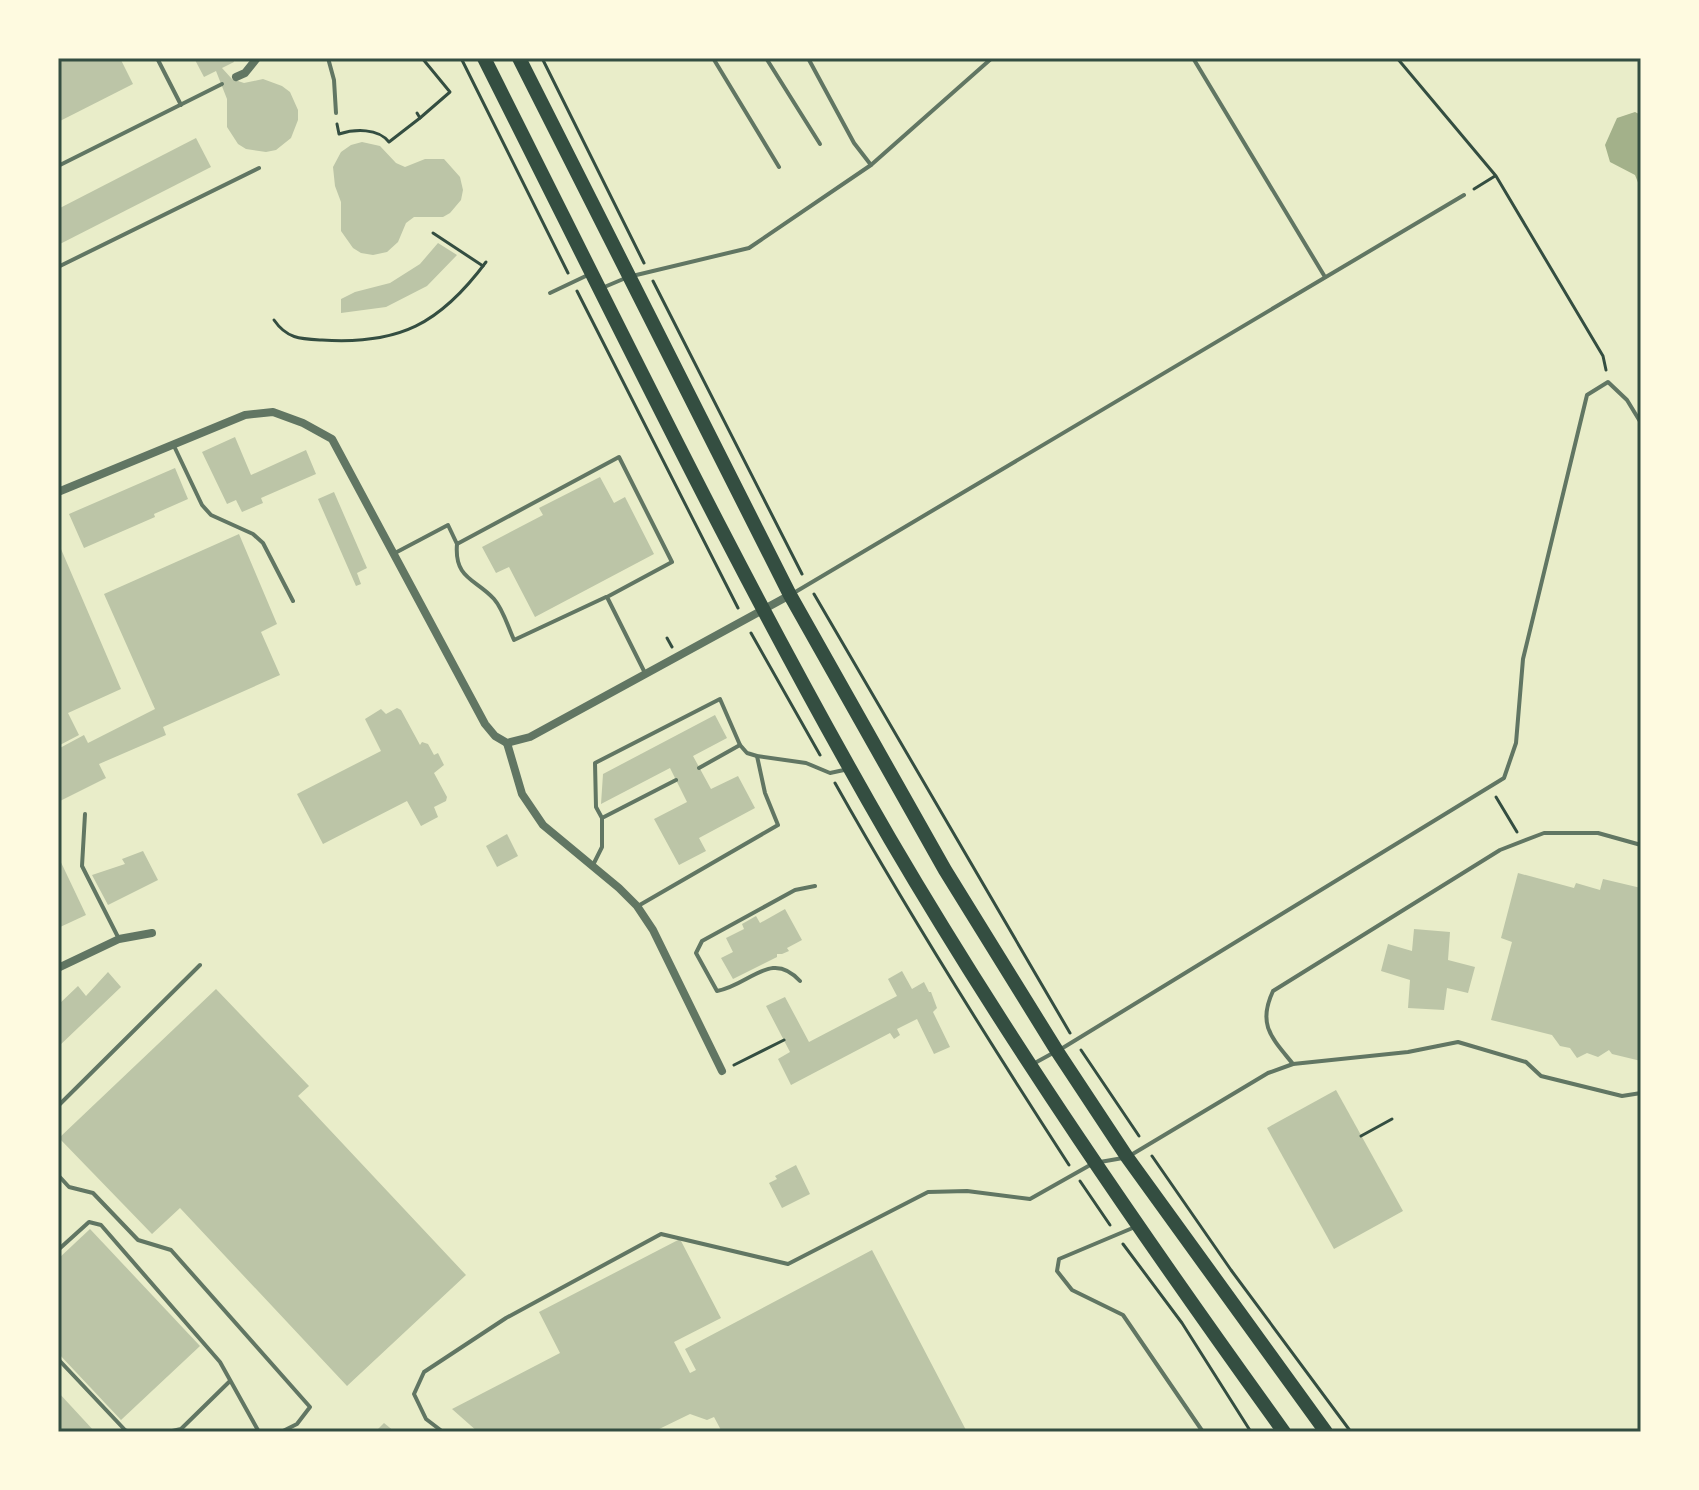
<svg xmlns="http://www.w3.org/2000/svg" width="1699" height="1490" font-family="'Crimson Pro',serif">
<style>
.water{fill:#a3b18a}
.building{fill:#bcc5a7}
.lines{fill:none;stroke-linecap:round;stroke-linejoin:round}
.path{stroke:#344e41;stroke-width:3}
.service{stroke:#617663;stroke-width:4}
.minor{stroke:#617663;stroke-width:8}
.primary{stroke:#344e41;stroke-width:14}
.neatline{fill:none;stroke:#344e41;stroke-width:3}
</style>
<rect width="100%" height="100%" fill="#e9edc9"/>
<!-- water -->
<polygon class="water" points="1635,112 1641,115 1641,190 1635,175 1610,162 1605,145 1617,118"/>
<!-- building -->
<g class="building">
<polygon points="58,58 120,58 133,84 58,122"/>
<polygon points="194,58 233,58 234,62 222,68 232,79 244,83 263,79 282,86 290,92 298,110 298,120 291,138 276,150 266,152 246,149 238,144 227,127 227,99 216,71 204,77"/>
<polygon points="196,138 211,167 58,245 58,209"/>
<polygon points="362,142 380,146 396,163 405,167 425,159 444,159 460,177 463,190 461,200 450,213 443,217 414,217 406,223 398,242 387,252 373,255 361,253 353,248 341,231 341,202 335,186 333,167 341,152 351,145"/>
<polygon points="438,243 457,255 427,286 386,307 341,313 341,299 355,292 390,283 420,264"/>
<polygon points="235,437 251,475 306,450 316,474 261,498 263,503 242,512 236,500 227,504 202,452"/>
<polygon points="175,468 188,499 154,514 155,517 84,548 69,514"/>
<polygon points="600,477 614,503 625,497 654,554 535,617 509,567 496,573 482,547 543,515 539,508"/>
<polygon points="334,492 367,568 357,573 361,584 356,586 318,499"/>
<polygon points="239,534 277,624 261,632 280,675 163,727 166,735 99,764 106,778 58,802 58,749 84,735 88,743 155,709 104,594"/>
<polygon points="58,542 121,689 68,713 79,735 58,746"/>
<polygon points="397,708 401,710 420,745 422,742 428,744 434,755 438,753 444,765 434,773 447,797 446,801 434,807 438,817 421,826 407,801 323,844 297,794 381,751 365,719 381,709 386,714"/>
<polygon points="715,715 727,738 693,756 711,789 738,776 755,808 699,838 706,851 679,865 654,819 687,802 670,768 601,804 603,774"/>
<polygon points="507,834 518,856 497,867 486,846"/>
<polygon points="143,851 158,880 108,905 92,875 125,864 122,859"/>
<polygon points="58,856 86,915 58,928"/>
<polygon points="1518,873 1574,888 1576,883 1600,890 1603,879 1641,888 1641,1061 1612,1054 1609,1050 1598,1057 1587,1053 1577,1058 1570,1048 1560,1046 1552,1035 1491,1020 1512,942 1501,938"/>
<polygon points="785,909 802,940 787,948 789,951 782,954 777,954 777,957 733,979 721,958 733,952 726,938 744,929 742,924 756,916 760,923"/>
<polygon points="1414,929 1450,932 1448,960 1475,967 1468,993 1447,988 1444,1010 1408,1008 1410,980 1381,971 1388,944 1412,951"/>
<polygon points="902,971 912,989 924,982 929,992 931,992 937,1008 933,1012 950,1047 934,1054 917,1019 897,1029 900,1035 894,1039 890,1033 791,1085 778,1059 790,1052 766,1006 785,997 809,1042 897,996 888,979"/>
<polygon points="108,972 121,987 58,1047 58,1005 78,986 86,996"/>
<polygon points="216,989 309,1086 298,1096 466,1275 347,1386 180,1208 152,1234 59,1138"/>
<polygon points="1336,1090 1403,1211 1334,1249 1267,1128"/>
<polygon points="796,1165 810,1194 782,1208 769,1183 777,1179 775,1176"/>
<polygon points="90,1229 200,1346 121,1420 58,1353 58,1259"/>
<polygon points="680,1239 721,1318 674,1342 690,1373 696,1370 685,1349 872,1250 967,1432 722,1432 714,1417 707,1420 690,1414 653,1432 478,1432 452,1409 560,1353 539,1312"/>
<polygon points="58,1392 95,1432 58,1432"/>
<polygon points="384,1423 395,1432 375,1432"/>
</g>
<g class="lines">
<!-- path -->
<g class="path">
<polyline points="461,58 568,273"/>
<polyline points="542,58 644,263"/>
<polyline points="1397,58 1496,176 1603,356 1606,370"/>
<polyline points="417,113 420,118 450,92 422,58"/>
<path d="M 337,124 L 339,134 C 355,129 378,128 389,142 L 420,118"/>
<polyline points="1474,189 1495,176"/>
<polyline points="433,233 483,266"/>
<polyline points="653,281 802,574"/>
<polyline points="577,291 738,608"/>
<path d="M 274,320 C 287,339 301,339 322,340 C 399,345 440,324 486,262"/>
<polyline points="814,594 1070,1033"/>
<polyline points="751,633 820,755"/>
<polyline points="667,638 672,647"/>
<path d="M 835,783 C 908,913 988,1040 1069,1165"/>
<polyline points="1496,797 1517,832"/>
<polyline points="1081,1050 1139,1136"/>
<polyline points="734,1065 784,1040"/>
<polyline points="1361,1136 1392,1119"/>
<polyline points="1152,1156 1231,1270 1351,1432"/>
<polyline points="1080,1181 1110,1225"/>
<polyline points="1123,1244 1182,1323 1251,1432"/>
</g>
<!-- service -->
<g class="service">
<polyline points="157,58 181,105"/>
<polyline points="328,58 334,80 336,113"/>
<polyline points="713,58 779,167"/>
<polyline points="766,58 820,144"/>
<polyline points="808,58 854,143 871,165"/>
<polyline points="1193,58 1325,277"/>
<polyline points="58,166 222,84"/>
<polyline points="58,267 259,168"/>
<polyline points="602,288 628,277 749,248 871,165 992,58"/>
<polyline points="550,293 590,274"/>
<polyline points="174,446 202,505 211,515 253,534 263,543 293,601"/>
<path d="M 457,544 C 454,579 476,579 494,599 C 503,609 508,627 514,640 L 606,597"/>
<polyline points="395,553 448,525 457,544 619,457 672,562 607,597 645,673"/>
<polyline points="792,594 1464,195"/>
<polyline points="699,768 740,745 747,753 757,756 806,763 830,773 844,770"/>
<polyline points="676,780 602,818 596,807 595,763 720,699 740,745"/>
<polyline points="85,814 82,866 119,939"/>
<polyline points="593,865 602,847 602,818"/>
<polyline points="638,906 778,825 765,793 757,756"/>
<path d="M 800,981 C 771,949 750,985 717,991 L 696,953 L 702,941 L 795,890 L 815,886"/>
<polyline points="1061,1049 1504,778 1516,743 1523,659 1587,395 1608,382 1627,400 1641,423"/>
<polyline points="1033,1064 1053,1053"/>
<path d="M 1293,1064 C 1272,1038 1257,1025 1273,991 L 1500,850 L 1544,833 L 1598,833 L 1641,845"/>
<polyline points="58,1106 200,965"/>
<polyline points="1131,1155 1268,1073 1293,1064 1408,1052 1458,1042 1526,1062 1541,1076 1622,1096 1641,1093"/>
<polyline points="1100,1162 1123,1158"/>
<polyline points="58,1175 69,1187 93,1193 138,1240 171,1250 310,1407 297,1424 281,1432"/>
<polyline points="1135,1227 1059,1259 1057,1271 1072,1290 1123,1315 1203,1432"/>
<polyline points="58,1250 89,1222 101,1225 220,1362 259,1432"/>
<polyline points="58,1359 125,1430 130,1432"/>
<polyline points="168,1432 181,1429 230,1381"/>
<polyline points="443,1432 426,1419 414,1394 424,1372 506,1318 661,1234 788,1264 928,1192 967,1191 1030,1199 1092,1164"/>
</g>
<!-- minor -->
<g class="minor">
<polyline points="236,77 245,73 257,58"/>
<polyline points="58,492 245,415 273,412 303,423 332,439 485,724 495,736 507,743 530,737 790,595"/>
<polyline points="507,743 522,794 543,825 619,888 637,906 653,930 722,1071"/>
<polyline points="58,968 119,939 152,933"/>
</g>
<!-- primary -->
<g class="primary">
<path d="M 484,58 C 616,320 743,585 890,839 C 1010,1044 1145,1239 1284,1432"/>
<polyline points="519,58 790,595 945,870 1057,1051 1127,1157 1326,1432"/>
</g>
</g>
<!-- border -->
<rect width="1699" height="1490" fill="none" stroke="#fefae0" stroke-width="120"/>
<rect x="60" y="60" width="1579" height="1370" class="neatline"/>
</svg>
